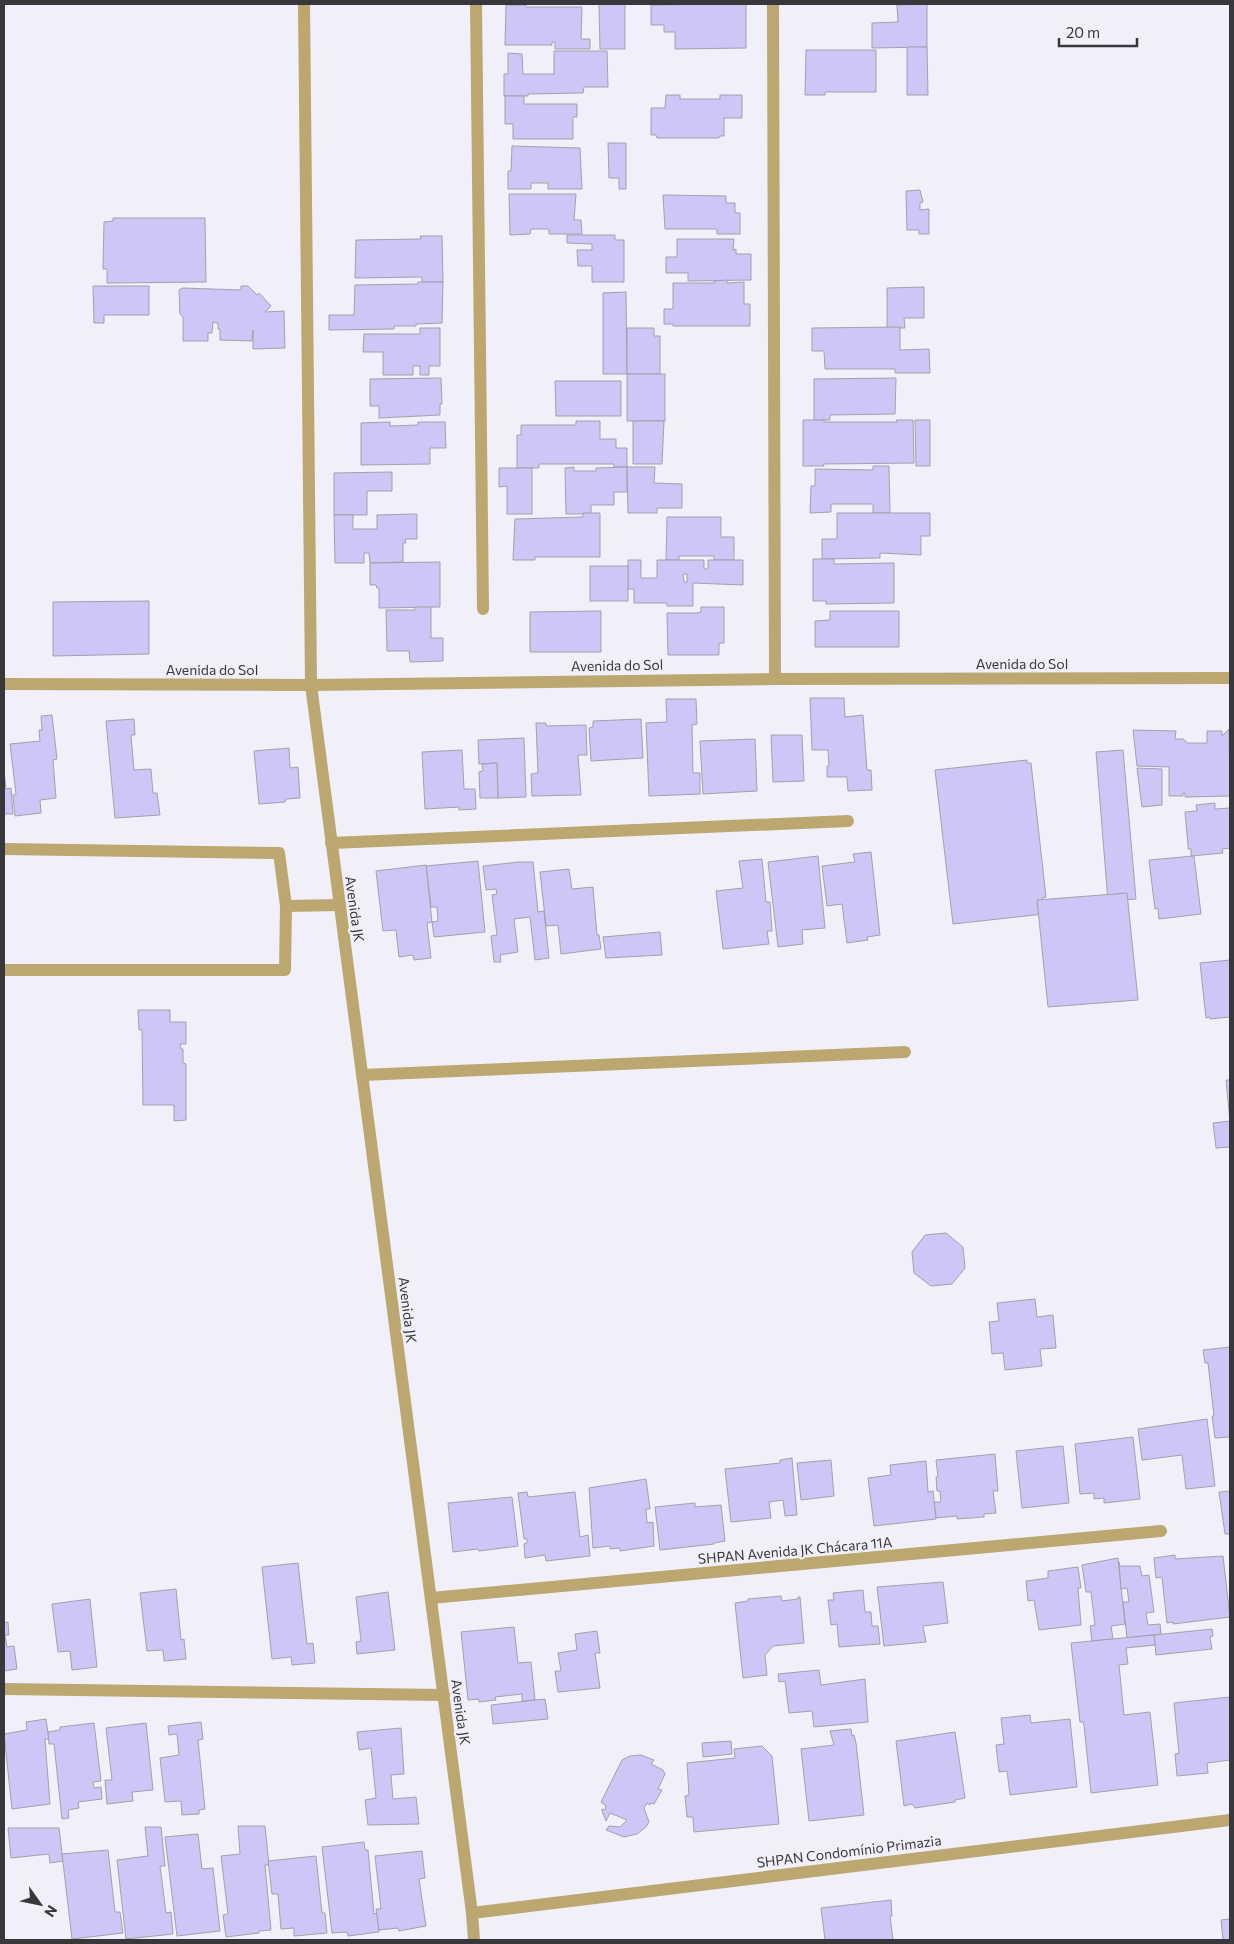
<svg xmlns="http://www.w3.org/2000/svg" width="1234" height="1944" font-family="Commissioner,sans-serif">
<style>
.building{fill:#cdc6f6;stroke:#a2a1aa;fill-rule:evenodd}
.lines{fill:none;stroke-linecap:round;stroke-linejoin:round}
.minor{stroke:#bba76f;stroke-width:12}
.labels{text-anchor:middle;dominant-baseline:central;stroke-width:4.5;stroke-linejoin:round;paint-order:stroke}
.street-label{font-size:14px;fill:#38383c;stroke:#f1f0fa}
</style>
<rect width="100%" height="100%" fill="#f1f0fa"/>
<!-- building -->
<g class="building">
<polygon points="599,4 625,4 625,49 600,49"/>
<polygon points="728,4 746,4 746,48 675,49 675,32 664,32 664,25 651,25 651,5"/>
<polygon points="927,4 927,47 872,48 872,23 898,22 897,5"/>
<polygon points="506,5 526,5 526,7 582,7 581,39 590,39 590,49 555,49 555,42 552,42 552,45 505,45"/>
<polygon points="907,47 927,47 928,95 907,95"/>
<polygon points="806,50 876,50 876,92 825,92 825,95 805,95"/>
<polygon points="554,51 607,51 608,87 584,87 583,93 528,94 528,96 504,96 504,74 508,74 508,53 522,54 523,74 554,74"/>
<polygon points="666,95 680,95 680,99 720,99 720,95 742,95 742,118 724,118 724,136 719,136 719,138 657,138 656,135 651,135 651,108 665,108"/>
<polygon points="505,96 524,96 524,104 577,104 577,117 573,117 573,139 513,139 513,124 505,124"/>
<polygon points="608,143 626,143 626,189 619,189 619,178 609,178"/>
<polygon points="512,146 580,148 582,189 548,189 548,183 531,183 531,189 508,189 508,171 511,171"/>
<polygon points="920,190 923,202 920,203 920,210 929,209 929,234 919,234 919,230 907,230 906,191"/>
<polygon points="509,194 576,194 574,220 581,220 582,234 549,234 549,229 531,229 530,234 510,235"/>
<polygon points="663,195 726,196 726,203 735,203 735,213 740,213 740,234 717,234 717,229 665,229"/>
<polygon points="113,218 205,218 206,282 107,283 107,269 103,269 104,222 113,221"/>
<polygon points="567,235 615,235 615,240 624,240 624,282 592,282 592,266 578,266 577,250 592,250 592,244 567,243"/>
<polygon points="420,236 442,236 443,282 422,282 422,277 355,278 356,240 421,239"/>
<polygon points="677,239 734,239 733,250 736,249 736,254 751,254 751,280 688,281 688,273 666,273 666,257 677,257"/>
<polygon points="727,280 727,283 744,282 744,304 750,304 750,326 673,326 673,324 664,324 664,309 673,309 673,283 714,283 714,281"/>
<polygon points="418,282 443,282 442,323 416,324 416,326 394,326 394,329 329,330 329,315 354,315 355,285 418,284"/>
<polygon points="93,286 149,286 149,315 104,315 104,323 94,323"/>
<polygon points="241,286 248,286 257,295 259,293 271,306 265,312 284,311 285,348 253,349 253,330 252,341 220,340 220,329 218,329 218,323 213,322 212,333 208,333 208,341 183,341 183,317 180,314 179,290 183,288 241,290"/>
<polygon points="924,287 924,318 904,318 905,328 887,328 887,288"/>
<polygon points="626,292 627,374 603,374 603,293"/>
<polygon points="900,327 900,350 929,349 930,373 895,373 895,369 825,369 824,351 812,351 812,328"/>
<polygon points="420,328 440,328 440,366 429,366 429,375 420,375 420,366 413,366 413,375 383,375 383,352 363,352 364,334 420,334"/>
<polygon points="627,328 654,328 654,336 660,336 660,374 627,374"/>
<rect x="627" y="374" width="38" height="47"/>
<polygon points="441,378 442,404 440,404 440,415 379,418 379,406 370,406 370,379"/>
<polygon points="896,378 895,414 830,415 830,420 814,420 814,379"/>
<polygon points="555,381 621,381 621,416 556,416"/>
<polygon points="803,420 824,420 824,422 897,422 896,420 913,420 914,463 823,464 824,466 803,466"/>
<polygon points="915,420 930,420 930,466 916,466"/>
<polygon points="576,421 600,421 600,439 616,439 616,448 627,448 627,467 614,467 614,464 539,464 539,468 517,468 517,435 521,435 521,425 576,425"/>
<polygon points="633,421 664,421 662,464 633,464"/>
<polygon points="390,422 390,426 418,425 418,422 445,422 446,448 430,448 430,464 361,465 361,423"/>
<polygon points="873,466 889,466 890,513 873,513 873,504 831,504 831,512 810,513 811,486 815,486 815,469 873,470"/>
<polygon points="574,467 574,471 596,471 596,468 627,467 627,492 614,492 614,505 591,505 591,514 566,514 565,468"/>
<polygon points="627,467 655,467 654,483 682,484 682,508 657,508 657,513 628,513"/>
<polygon points="499,468 532,468 532,514 507,514 507,486 499,487"/>
<polygon points="392,472 392,491 367,491 367,515 334,515 334,473"/>
<polygon points="583,513 600,513 600,557 535,557 535,560 513,560 515,519 583,517"/>
<polygon points="837,513 930,513 930,536 921,536 921,555 880,553 880,558 822,559 822,539 837,539"/>
<polygon points="417,514 417,539 405,539 406,543 403,543 403,562 370,563 369,553 364,553 364,563 335,563 334,515 353,515 353,529 377,529 377,515"/>
<polygon points="667,517 721,517 721,537 734,537 734,560 714,560 714,556 679,556 679,560 666,560"/>
<polygon points="813,559 834,559 834,564 894,563 894,603 826,604 826,601 813,601"/>
<path d="M 628,560 L 641,560 L 641,578 L 657,578 L 657,560 L 704,560 L 704,569 L 708,569 L 708,560 L 743,560 L 743,585 L 693,583 L 693,606 L 667,606 L 667,603 L 634,603 L 634,589 L 628,589 ZM 683,574 L 687,574 L 687,582 L 684,582 Z"/>
<polygon points="440,562 440,607 379,608 379,588 377,588 376,585 370,585 370,563"/>
<rect x="590" y="566" width="38" height="35"/>
<polygon points="149,601 149,654 53,656 53,602"/>
<polygon points="415,607 431,607 431,638 443,638 443,661 410,662 409,651 387,651 386,610 415,610"/>
<polygon points="701,607 724,607 724,643 719,643 719,655 668,655 667,613 697,613 701,612"/>
<polygon points="601,611 601,652 530,652 530,612"/>
<polygon points="830,611 899,611 899,647 815,647 815,621 830,620"/>
<polygon points="810,698 844,698 845,717 863,715 867,770 871,770 872,790 848,791 847,777 827,777 827,766 829,766 828,750 812,750"/>
<polygon points="666,699 696,699 697,724 692,725 693,773 700,773 700,794 649,796 646,723 667,722"/>
<polygon points="52,715 57,759 53,760 56,798 40,800 41,813 15,816 13,795 16,794 10,744 40,741 39,730 42,730 41,716"/>
<polygon points="134,719 135,735 131,735 134,770 151,769 153,793 157,793 160,815 115,818 106,721"/>
<polygon points="641,719 643,758 591,761 589,728 593,727 593,721"/>
<polygon points="536,723 546,723 546,726 586,725 587,755 578,755 581,795 532,796 531,774 538,773"/>
<polygon points="1229,729 1230,796 1185,797 1185,793 1183,793 1183,796 1169,796 1169,767 1137,766 1133,730 1176,731 1175,739 1183,739 1188,743 1207,743 1207,731 1222,731 1222,736"/>
<polygon points="771,735 802,735 804,781 773,782"/>
<polygon points="524,738 526,797 498,798 497,763 479,764 478,740"/>
<polygon points="755,739 757,791 703,794 700,741"/>
<polygon points="289,748 290,768 298,767 300,798 286,799 285,802 259,804 254,751"/>
<polygon points="462,750 464,789 475,789 476,809 459,810 459,807 425,809 422,752"/>
<polygon points="1123,750 1136,899 1108,901 1096,752"/>
<polygon points="1027,760 1027,763 1031,763 1046,897 1042,898 1044,914 953,924 935,770"/>
<polygon points="497,763 498,798 480,798 479,772 483,771 482,764"/>
<polygon points="1137,768 1162,769 1162,805 1142,807"/>
<polygon points="4,770 6,789 11,788 13,814 4,814"/>
<polygon points="1215,803 1215,809 1230,808 1230,848 1222,849 1223,853 1191,856 1191,849 1188,849 1188,845 1185,812 1197,811 1196,805"/>
<polygon points="871,852 880,935 867,937 868,940 847,943 842,904 827,906 822,866 855,862 853,854"/>
<polygon points="818,856 825,928 802,930 803,944 778,947 768,862"/>
<polygon points="1194,856 1201,914 1159,919 1158,908 1155,909 1149,860"/>
<polygon points="762,859 766,902 770,902 772,931 767,931 769,944 723,949 716,891 743,888 739,861"/>
<polygon points="478,861 485,932 434,937 432,922 438,921 437,907 431,907 426,866"/>
<polygon points="519,862 533,862 538,912 544,911 549,958 535,960 530,917 514,919 518,952 500,955 501,962 494,962 491,936 497,935 492,895 497,894 496,889 486,890 483,866"/>
<polygon points="426,865 432,922 427,923 431,958 414,960 413,955 399,957 396,930 383,931 376,871"/>
<polygon points="569,869 572,889 593,887 597,935 599,935 601,949 561,954 558,925 546,926 540,872"/>
<polygon points="1127,893 1138,1000 1048,1007 1037,900"/>
<polygon points="660,932 662,955 606,958 603,937"/>
<polygon points="1230,960 1230,1017 1210,1019 1210,1017 1206,1018 1200,963"/>
<polygon points="138,1010 170,1010 170,1022 186,1022 186,1044 180,1044 181,1049 183,1049 183,1063 186,1064 186,1120 174,1121 174,1105 143,1105 142,1030 139,1030"/>
<polygon points="1226,1080 1230,1080 1230,1147 1216,1148 1213,1123 1230,1121"/>
<polygon points="946,1233 963,1247 965,1268 952,1284 931,1286 914,1273 912,1252 925,1235"/>
<polygon points="1035,1299 1037,1317 1053,1315 1056,1348 1040,1349 1042,1366 1005,1370 1003,1353 992,1354 989,1322 999,1321 997,1303"/>
<polygon points="1230,1347 1230,1437 1215,1438 1212,1416 1214,1416 1208,1363 1205,1363 1203,1350"/>
<polygon points="1207,1419 1215,1486 1186,1489 1182,1455 1142,1460 1138,1429"/>
<polygon points="1133,1437 1140,1499 1104,1503 1104,1498 1094,1499 1094,1493 1080,1494 1075,1444"/>
<polygon points="1063,1446 1069,1503 1022,1508 1016,1451"/>
<polygon points="995,1454 998,1491 993,1491 996,1513 984,1514 984,1517 957,1519 957,1516 936,1518 934,1502 941,1502 940,1491 937,1491 936,1477 938,1477 936,1460"/>
<polygon points="792,1458 797,1515 785,1516 783,1500 769,1502 771,1518 731,1522 725,1469 780,1463 780,1460"/>
<polygon points="831,1460 834,1496 801,1500 797,1463"/>
<polygon points="926,1461 928,1492 933,1491 936,1519 874,1526 868,1478 891,1475 890,1465"/>
<polygon points="646,1479 650,1509 646,1509 647,1523 653,1522 654,1546 620,1551 620,1548 610,1549 610,1546 593,1548 589,1488"/>
<polygon points="1230,1491 1230,1534 1225,1534 1219,1492"/>
<polygon points="527,1492 528,1497 575,1492 580,1537 588,1535 590,1556 546,1561 545,1555 525,1558 524,1544 527,1543 527,1539 524,1539 518,1493"/>
<polygon points="512,1497 518,1546 479,1551 478,1549 453,1552 448,1503"/>
<polygon points="695,1503 695,1507 721,1505 725,1541 714,1543 714,1544 660,1550 655,1507"/>
<polygon points="1175,1555 1175,1559 1223,1556 1230,1617 1173,1624 1173,1622 1167,1623 1162,1577 1156,1578 1154,1558"/>
<polygon points="1118,1558 1125,1624 1111,1626 1113,1639 1092,1641 1090,1626 1095,1625 1091,1592 1086,1592 1082,1565"/>
<polygon points="1119,1562 1120,1566 1140,1566 1142,1576 1149,1575 1154,1612 1146,1613 1148,1625 1160,1624 1161,1634 1127,1638 1123,1602 1129,1602 1127,1588 1121,1589"/>
<polygon points="298,1563 307,1644 313,1643 315,1663 292,1665 291,1657 272,1659 262,1567"/>
<polygon points="1078,1567 1081,1588 1078,1588 1081,1625 1039,1630 1034,1600 1028,1601 1026,1581 1048,1578 1048,1571"/>
<polygon points="943,1582 948,1623 923,1626 926,1642 884,1646 877,1587"/>
<polygon points="176,1589 181,1640 184,1639 186,1659 164,1661 163,1650 147,1651 140,1593"/>
<polygon points="863,1590 865,1612 871,1612 872,1626 878,1626 880,1644 839,1647 837,1624 831,1625 828,1600 834,1600 833,1593"/>
<polygon points="388,1592 395,1650 357,1654 356,1642 361,1641 356,1597"/>
<polygon points="781,1596 782,1601 798,1599 798,1597 800,1597 804,1643 773,1646 765,1655 767,1675 743,1678 735,1603 748,1601 748,1599"/>
<polygon points="90,1599 97,1667 72,1670 70,1651 58,1652 52,1604"/>
<polygon points="8,1622 9,1635 5,1635 7,1647 14,1646 17,1669 4,1671 4,1623"/>
<polygon points="514,1627 518,1663 531,1662 535,1700 522,1701 522,1694 495,1697 496,1700 479,1702 479,1699 468,1700 461,1632"/>
<polygon points="1212,1629 1213,1636 1210,1637 1212,1649 1156,1655 1154,1635"/>
<polygon points="597,1631 600,1653 595,1653 600,1688 558,1692 555,1671 561,1671 558,1653 577,1650 575,1634"/>
<polygon points="1154,1635 1155,1645 1126,1648 1128,1664 1119,1665 1124,1715 1150,1712 1158,1785 1091,1793 1084,1725 1083,1722 1080,1722 1071,1643"/>
<polygon points="819,1670 821,1685 865,1679 868,1722 814,1727 812,1711 789,1713 785,1681 779,1682 778,1674"/>
<polygon points="1230,1697 1230,1760 1207,1763 1208,1773 1177,1776 1175,1754 1179,1753 1174,1703"/>
<polygon points="545,1699 548,1719 493,1724 491,1705"/>
<polygon points="1030,1715 1031,1723 1070,1719 1077,1787 1010,1795 1007,1771 999,1772 996,1745 1004,1744 1001,1718"/>
<polygon points="46,1719 49,1739 45,1739 50,1804 12,1809 4,1734 27,1730 26,1722"/>
<polygon points="201,1722 203,1739 198,1740 205,1809 199,1810 199,1814 182,1815 181,1801 165,1802 160,1758 179,1755 177,1734 169,1735 168,1726"/>
<polygon points="94,1723 101,1781 93,1782 94,1788 101,1787 102,1799 78,1802 79,1808 68,1810 69,1818 62,1819 54,1744 49,1744 48,1732 60,1730 60,1727"/>
<polygon points="146,1723 153,1790 132,1792 133,1801 107,1804 105,1780 112,1780 106,1728"/>
<polygon points="401,1728 404,1774 391,1775 393,1799 416,1797 419,1824 368,1825 365,1800 376,1798 371,1748 359,1750 357,1732"/>
<polygon points="851,1729 852,1736 854,1735 856,1743 864,1815 809,1821 801,1749 834,1745 830,1731"/>
<polygon points="955,1732 965,1798 955,1800 955,1802 915,1808 912,1804 904,1806 896,1741"/>
<polygon points="731,1741 732,1754 703,1757 702,1743"/>
<polygon points="762,1746 772,1756 779,1824 694,1832 693,1817 687,1817 685,1796 689,1795 687,1763 735,1758 734,1749"/>
<polygon points="641,1755 654,1760 651,1764 663,1770 665,1774 658,1789 662,1790 654,1804 651,1803 650,1805 647,1803 644,1808 649,1822 646,1827 637,1834 624,1837 606,1830 609,1826 620,1827 627,1820 610,1813 606,1821 602,1811 602,1809 605,1810 606,1806 601,1802 622,1760 630,1756"/>
<polygon points="238,1826 265,1826 269,1865 265,1865 271,1930 259,1931 259,1933 226,1937 223,1915 228,1914 221,1856 240,1854"/>
<polygon points="145,1827 161,1827 165,1866 160,1866 166,1913 171,1912 173,1934 126,1939 117,1860 148,1856"/>
<polygon points="8,1828 59,1828 63,1861 50,1863 49,1854 11,1858"/>
<polygon points="198,1834 202,1869 213,1868 220,1931 177,1936 165,1837"/>
<polygon points="364,1842 365,1850 368,1850 374,1914 377,1913 379,1932 348,1936 347,1932 332,1933 322,1847"/>
<polygon points="108,1850 115,1912 120,1912 123,1933 72,1939 62,1854"/>
<polygon points="422,1851 425,1878 419,1879 426,1926 399,1931 398,1928 379,1930 376,1909 381,1909 375,1856"/>
<polygon points="316,1856 322,1913 325,1913 327,1933 294,1936 294,1928 281,1929 278,1894 272,1894 268,1861"/>
<polygon points="891,1900 892,1916 890,1916 893,1940 825,1940 821,1908"/>
<polygon points="1230,1919 1230,1940 1223,1940 1221,1920"/>
</g>
<g class="lines">
<!-- minor -->
<g class="minor">
<polyline points="304,4 311,685 472,1913 474,1940"/>
<polyline points="476,4 483,609"/>
<polyline points="773,4 775,679"/>
<polyline points="4,684 311,685 775,679 1230,678"/>
<polyline points="331,843 848,821"/>
<polyline points="4,849 279,853 286,906 285,970 4,970"/>
<polyline points="286,906 340,905"/>
<polyline points="362,1075 905,1052"/>
<polyline points="431,1598 1161,1531"/>
<polyline points="4,1689 444,1695"/>
<polyline points="472,1913 1230,1820"/>
</g>
</g>
<g class="labels">
<!-- street labels -->
<g class="street-label">
<text x="1022" y="663">Avenida do Sol</text>
<text transform="translate(617 665) rotate(-1)">Avenida do Sol</text>
<text x="212" y="669">Avenida do Sol</text>
<text transform="translate(355 909) rotate(82)">Avenida JK</text>
<text transform="translate(408 1310) rotate(83)">Avenida JK</text>
<text transform="translate(795 1550) rotate(-5)">SHPAN Avenida JK Chácara 11A</text>
<text transform="translate(461 1712) rotate(82)">Avenida JK</text>
<text transform="translate(849 1851) rotate(-7)">SHPAN Condomínio Primazia</text>
</g>
</g>
<!-- border -->
<rect width="1234" height="1944" fill="none" stroke="#38383c" stroke-width="10"/>
<!-- north arrow -->
<g transform="translate(40 1904) rotate(123)" stroke="#f1f0fa" stroke-width="4" paint-order="stroke">
<path d="M0-4L9 19L0 12L-9 19Z" fill="#38383c"/>
<text y="-8" font-size="14" font-weight="bold" text-anchor="middle" fill="#38383c">N</text>
</g>
<!-- scale -->
<path d="M1059 38v8h78v-8" fill="none" stroke="#38383c" stroke-width="2.5"/>
<text x="1066" y="38" font-size="15" fill="#38383c" stroke="#f1f0fa" stroke-width="4" paint-order="stroke">20 m</text>
</svg>
